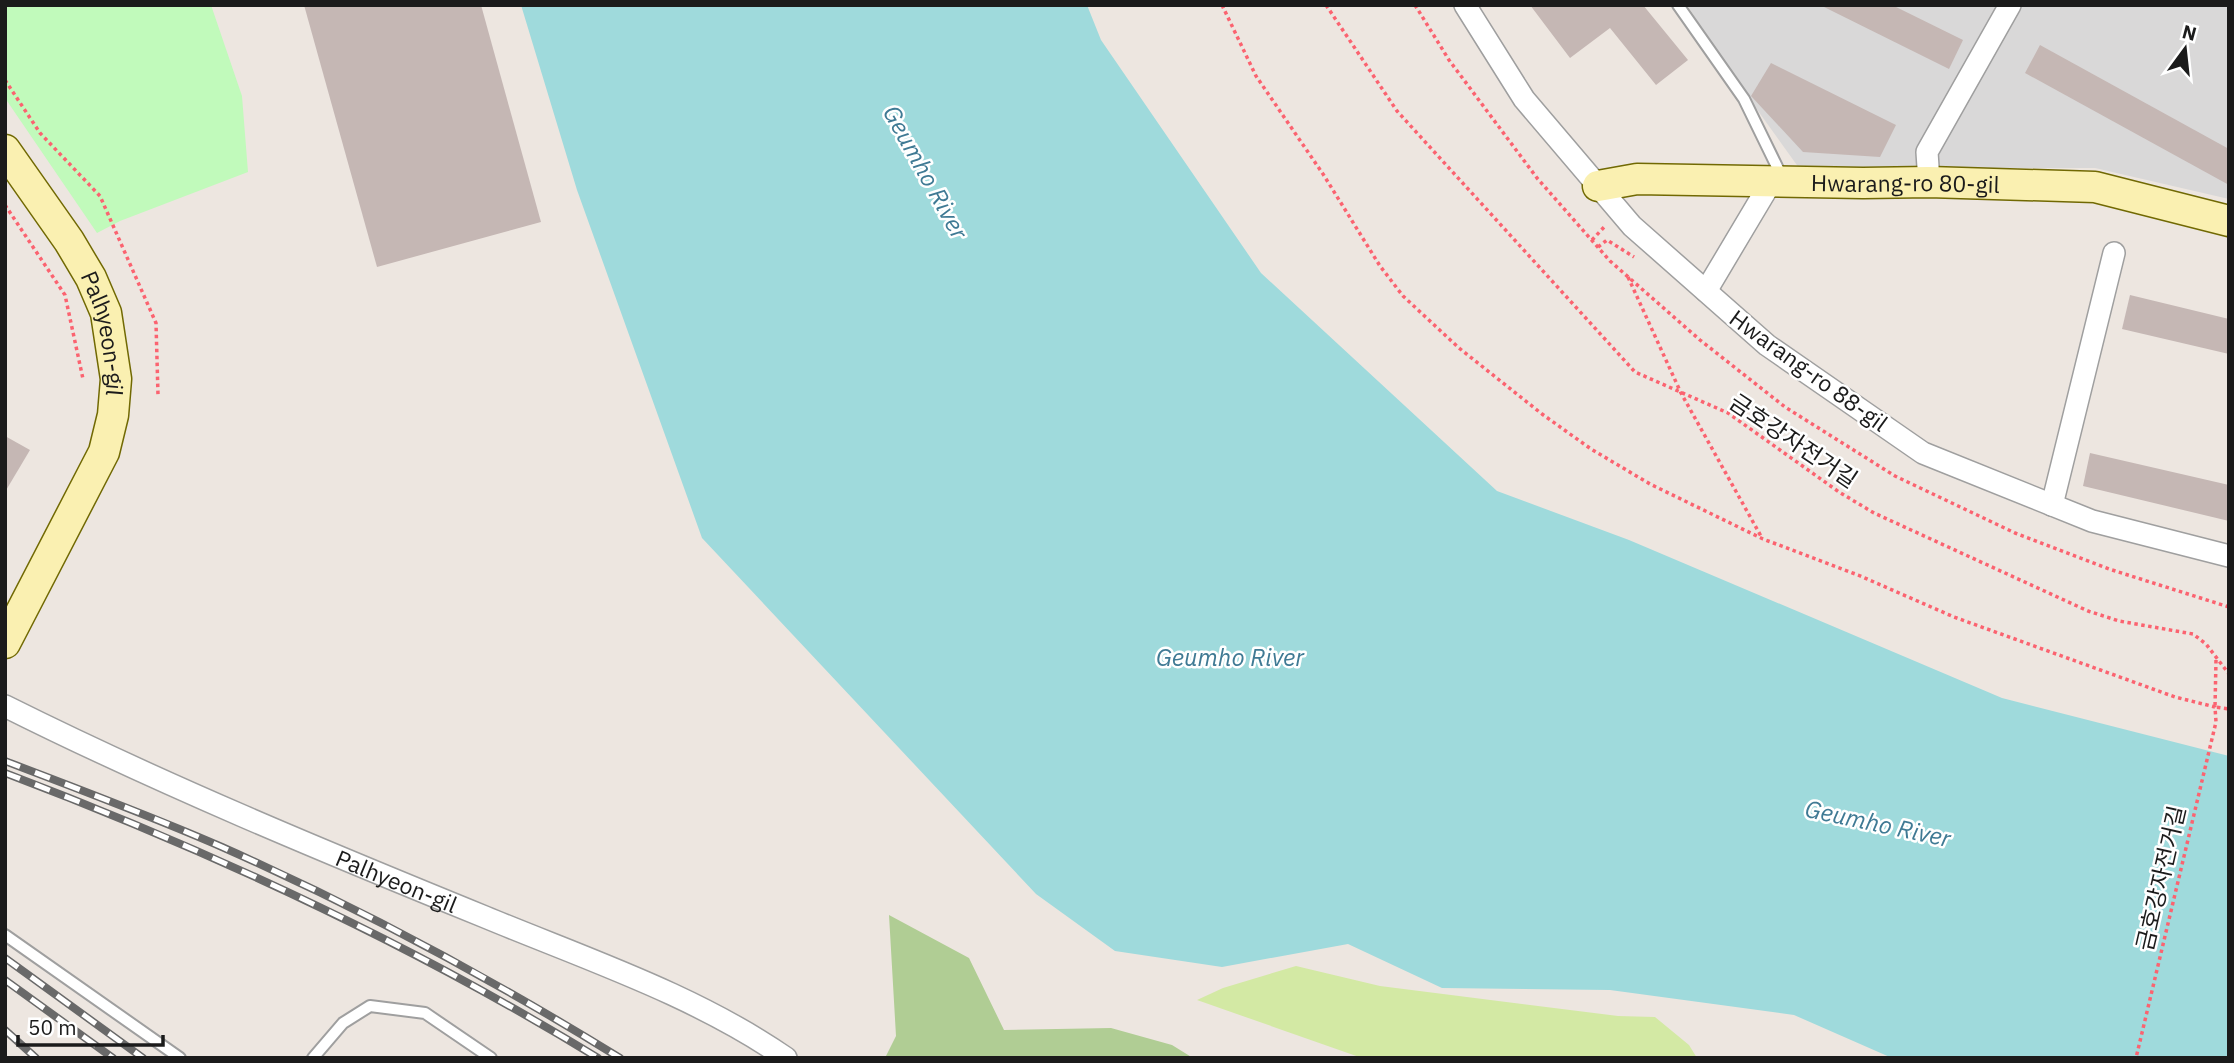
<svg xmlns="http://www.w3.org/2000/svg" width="2234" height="1063" font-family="'IBM Plex Sans','Noto Sans KR',sans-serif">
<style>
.residential{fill:#d9d8d8}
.grass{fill:#d3e9a4}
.forest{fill:#b0cd94}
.park{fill:#c1fabb}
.water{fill:#9fdadc}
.building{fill:#c5b7b4}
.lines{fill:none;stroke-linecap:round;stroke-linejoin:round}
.lane-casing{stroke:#9f9f9f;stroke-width:14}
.street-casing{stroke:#9f9f9f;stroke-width:24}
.secondary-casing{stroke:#716903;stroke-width:33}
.path{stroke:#fb6370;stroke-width:3.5;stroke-dasharray:3.5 3.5;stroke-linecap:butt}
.lane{stroke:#fff;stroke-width:10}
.street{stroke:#fff;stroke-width:21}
.secondary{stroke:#faf0b1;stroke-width:30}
.rail-casing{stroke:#696969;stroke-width:8}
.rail{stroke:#fff;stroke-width:5;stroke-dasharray:16;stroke-linecap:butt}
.labels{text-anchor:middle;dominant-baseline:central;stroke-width:5;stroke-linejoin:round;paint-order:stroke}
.street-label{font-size:23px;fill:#1b1b1b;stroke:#fff}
.water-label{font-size:24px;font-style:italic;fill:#3f7a94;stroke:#fff}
</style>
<rect width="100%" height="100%" fill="#ede6e0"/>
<!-- residential -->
<polygon class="residential" points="1687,5 2229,5 2229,199 2095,168 1799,168 1738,83"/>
<!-- grass -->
<polygon class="grass" points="1296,966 1380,986 1618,1016 1655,1017 1689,1045 1697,1058 1362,1058 1197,1000 1223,988"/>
<!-- forest -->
<polygon class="forest" points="889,915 969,958 1004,1030 1111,1028 1172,1045 1193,1058 885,1058 896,1036"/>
<!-- park -->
<polygon class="park" points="5,5 211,5 242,96 248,172 120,221 97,233 5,98"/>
<!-- water -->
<polygon class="water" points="521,5 1087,5 1101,40 1261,273 1497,491 1629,540 2002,698 2229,756 2229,1058 1892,1058 1794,1015 1610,990 1442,988 1348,944 1222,967 1115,951 1036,894 702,538 577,190"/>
<!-- building -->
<g class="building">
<polygon points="304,5 481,5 541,222 377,267"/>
<polygon points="1530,5 1643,5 1688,60 1656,85 1610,28 1570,58"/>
<polygon points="1820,5 1892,5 1963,40 1949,69"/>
<polygon points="2040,45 2229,149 2229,185 2025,73"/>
<polygon points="1771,63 1896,125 1880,157 1803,152 1751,96"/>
<polygon points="2130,295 2229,319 2229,354 2122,329"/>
<polygon points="5,436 30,450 5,492"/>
<polygon points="2090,453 2229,485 2229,521 2083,486"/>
</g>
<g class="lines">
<defs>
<g id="lane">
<polyline points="1678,5 1744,99 1783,179"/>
<polyline points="5,935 180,1058"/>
<polyline points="313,1058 343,1023 370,1006 425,1013 491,1058"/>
</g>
<g id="street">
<polyline points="1465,5 1524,99 1632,226 1767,345 1923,453 2092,521 2229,556"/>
<polyline points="1929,182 1927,152 2010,5"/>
<polyline points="1706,291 1771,182"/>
<polyline points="2052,505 2114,253"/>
<path id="s1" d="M 5,706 C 161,784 323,851 485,917 C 586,959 695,995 786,1058"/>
</g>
<g id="secondary">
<path id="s2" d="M 5,150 L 69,241 L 91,278 L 106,313 L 116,379 L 113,415 L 104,452 L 5,643"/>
<path id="s3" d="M 1598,186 L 1637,179 L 1863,183 L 1929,182 L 2095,187 L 2229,221"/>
</g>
</defs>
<!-- lane casing -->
<use href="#lane" class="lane-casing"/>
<!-- street casing -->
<use href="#street" class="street-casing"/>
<!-- secondary casing -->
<use href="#secondary" class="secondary-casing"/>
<!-- path -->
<g class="path">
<polyline points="1222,5 1256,76 1323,174 1380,266 1403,296 1459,348 1542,414 1591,449 1650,484 1763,539 1858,575 1954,617 2175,697 2215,707 2216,722 2136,1058"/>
<polyline points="1326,5 1397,111 1635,372 1728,413 1839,492 1874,513 2088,611 2119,621 2193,634 2206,644 2229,674"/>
<polyline points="1415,5 1449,60 1537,178 1610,261 1700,340 1785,407 1895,476 2015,533 2109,569 2229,607"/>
<polyline points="5,80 40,133 100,196 156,323 158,395"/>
<polyline points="5,205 65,295 83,379"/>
<polyline points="1592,240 1606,225"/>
<polyline points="1598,247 1607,240 1634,257"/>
<polyline points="1628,277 1681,393 1762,538"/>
<polyline points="2216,660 2215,707 2229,709"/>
</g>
<!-- lane -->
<use href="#lane" class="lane"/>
<!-- street -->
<use href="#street" class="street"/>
<!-- secondary -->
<use href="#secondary" class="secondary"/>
<defs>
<g id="rail">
<path d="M 5,761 C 78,789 151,816 222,847 C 360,908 492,979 620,1058"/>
<path d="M 5,773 C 211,851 410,943 598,1058"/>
<polyline points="5,958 143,1058"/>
<polyline points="5,980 113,1058"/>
<polyline points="5,1030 36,1058"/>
</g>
</defs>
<!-- rail casing -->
<use href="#rail" class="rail-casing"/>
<!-- rail -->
<use href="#rail" class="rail"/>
</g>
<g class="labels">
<!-- street labels -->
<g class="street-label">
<text stroke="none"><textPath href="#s3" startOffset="308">Hwarang-ro 80-gil</textPath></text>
<text stroke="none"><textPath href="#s2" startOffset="212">Palhyeon-gil</textPath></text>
<text transform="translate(1809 370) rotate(36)">Hwarang-ro 88-gil</text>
<text transform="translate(1794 440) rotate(34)">금호강자전거길</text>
<text transform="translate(2160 878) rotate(-77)">금호강자전거길</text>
<text stroke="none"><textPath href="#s1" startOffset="429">Palhyeon-gil</textPath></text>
</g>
<!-- water labels -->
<g class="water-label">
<text transform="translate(926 172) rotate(61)">Geumho River</text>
<text x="1230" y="657">Geumho River</text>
<text transform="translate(1878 823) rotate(12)">Geumho River</text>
</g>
</g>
<!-- border -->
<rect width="2234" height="1063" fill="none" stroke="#1b1b1b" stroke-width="14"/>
<!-- north arrow -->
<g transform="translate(2185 49) rotate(15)" stroke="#ffffff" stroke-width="5" paint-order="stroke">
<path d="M0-5L12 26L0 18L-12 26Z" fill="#1b1b1b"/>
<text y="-10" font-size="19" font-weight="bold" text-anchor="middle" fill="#1b1b1b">N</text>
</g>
<!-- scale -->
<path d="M18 1035v10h145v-10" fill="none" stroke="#1b1b1b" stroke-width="3.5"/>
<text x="28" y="1035" font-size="21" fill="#1b1b1b" stroke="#ffffff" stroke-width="5" paint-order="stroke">50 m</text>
</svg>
